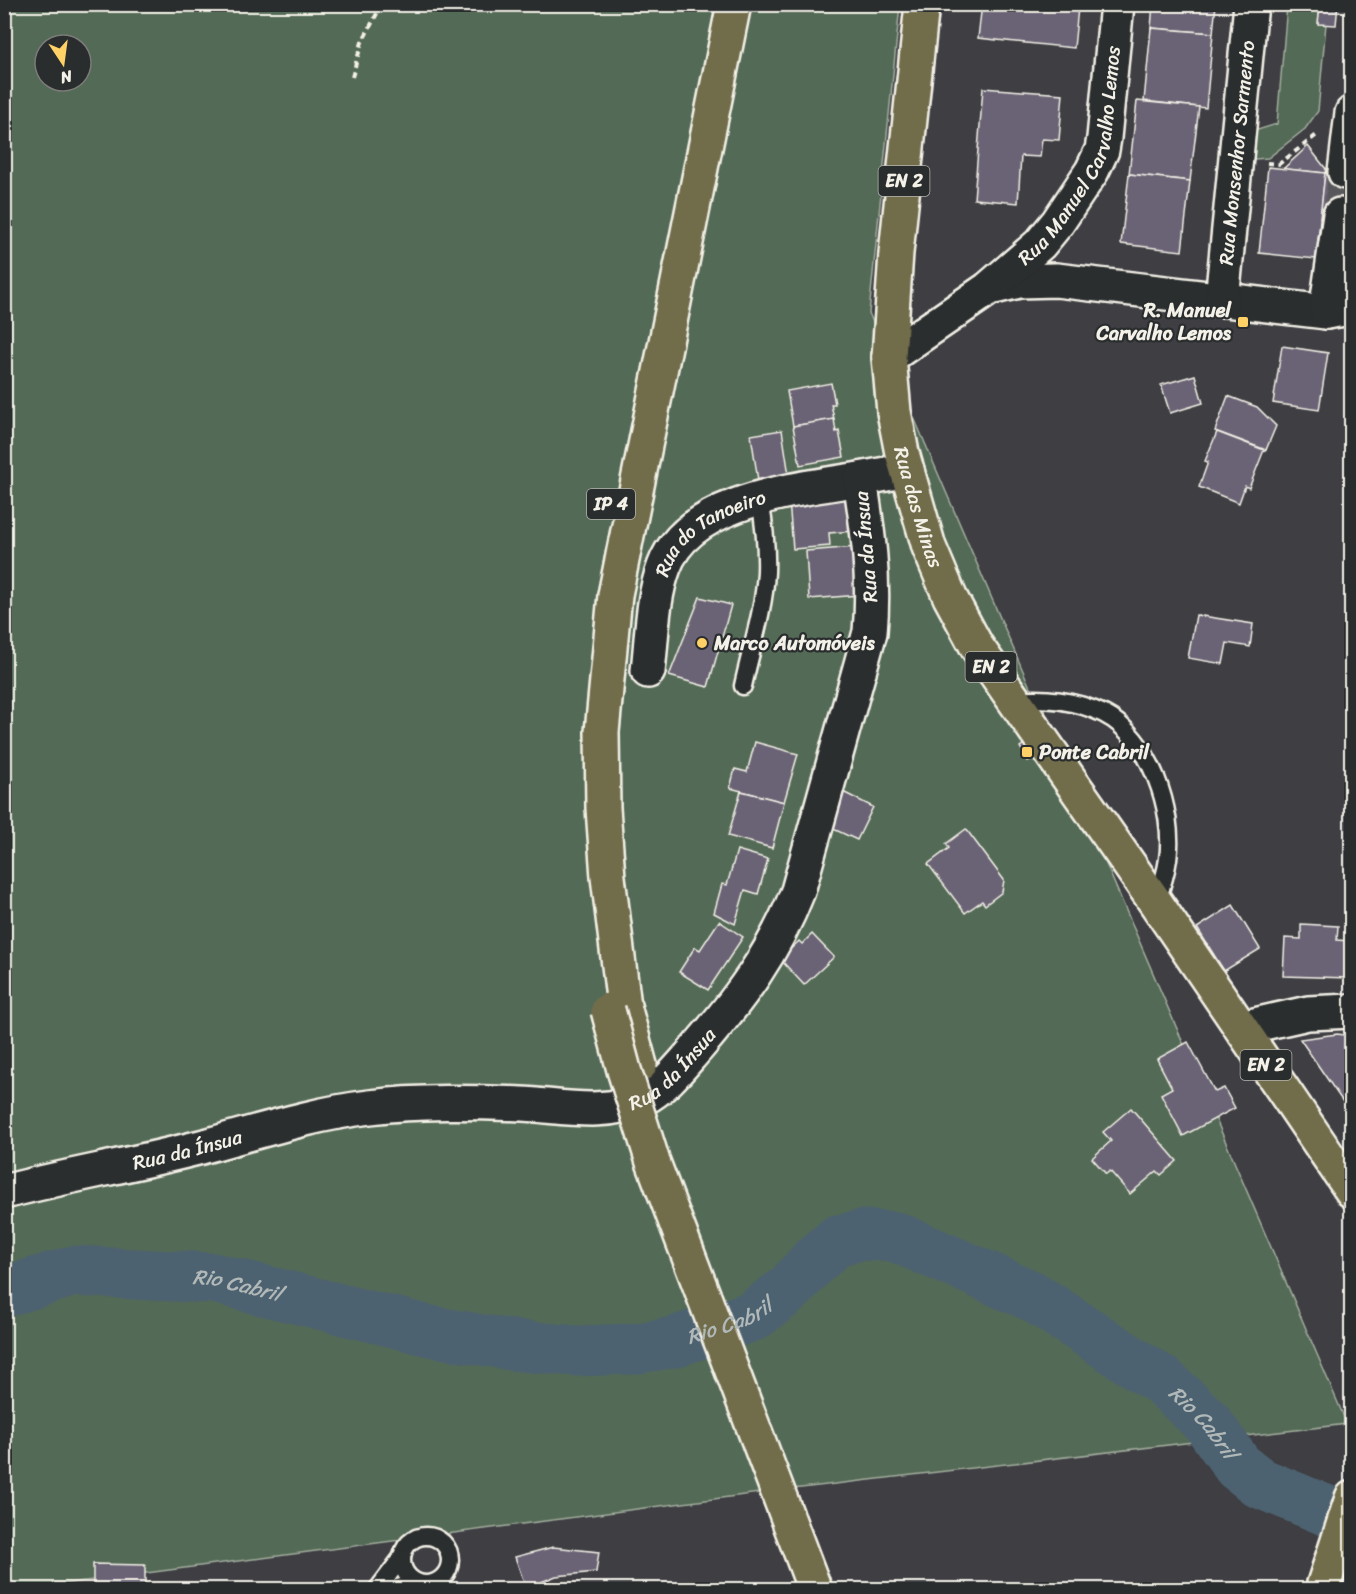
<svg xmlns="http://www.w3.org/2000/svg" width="1356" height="1594" font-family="Sriracha,sans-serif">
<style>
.green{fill:#536a56;stroke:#a4ae9f;stroke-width:1.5;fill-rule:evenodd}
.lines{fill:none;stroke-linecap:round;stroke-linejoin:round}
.river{stroke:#4d6270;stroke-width:51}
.building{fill:#6b6475;stroke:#f4f1e8;stroke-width:1.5}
.minor-tunnel{stroke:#59595c;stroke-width:33;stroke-dasharray:33 16;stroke-linecap:butt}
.service-casing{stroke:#f4f1e8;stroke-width:21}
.minor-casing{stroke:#f4f1e8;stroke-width:38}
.primary-casing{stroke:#f4f1e8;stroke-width:38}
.trunk-casing{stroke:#f4f1e8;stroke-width:38}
.path{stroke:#f4f1e8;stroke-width:4;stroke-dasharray:6 4.5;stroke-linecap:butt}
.service{stroke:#2a2d2e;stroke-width:16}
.minor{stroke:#2a2d2e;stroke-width:33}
.primary{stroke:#716d4b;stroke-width:33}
.trunk{stroke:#716d4b;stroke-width:33}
.trunk-bridge-casing{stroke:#f4f1e8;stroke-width:38;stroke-linecap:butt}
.trunk-bridge{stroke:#716d4b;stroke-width:33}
.poi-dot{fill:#ffd166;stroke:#2a2d2e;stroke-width:2}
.labels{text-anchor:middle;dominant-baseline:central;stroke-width:4.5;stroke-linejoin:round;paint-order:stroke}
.shield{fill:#2a2d2e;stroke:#b7b6b0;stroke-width:1.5}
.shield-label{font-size:18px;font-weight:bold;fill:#f4f1e8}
.street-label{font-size:20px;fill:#f4f1e8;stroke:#2a2d2e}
.poi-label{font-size:20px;font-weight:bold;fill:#f4f1e8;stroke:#2a2d2e;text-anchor:start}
.water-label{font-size:21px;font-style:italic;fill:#b1b8b8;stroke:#2a2d2e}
</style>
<rect width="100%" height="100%" fill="#3e3e43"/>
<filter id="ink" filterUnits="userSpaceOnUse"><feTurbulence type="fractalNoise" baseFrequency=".0167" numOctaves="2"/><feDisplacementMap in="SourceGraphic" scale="12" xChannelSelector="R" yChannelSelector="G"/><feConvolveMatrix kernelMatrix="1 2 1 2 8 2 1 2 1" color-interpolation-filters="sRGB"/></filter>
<g filter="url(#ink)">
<!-- green -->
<g class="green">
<path d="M 4,5 L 900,5 L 869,313 L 1347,1424 L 767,1492 L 24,1589 L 5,1589 ZM 45,45 L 81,45 L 81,81 L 45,81 Z"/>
<polygon points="1287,5 1320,5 1318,23 1326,24 1318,111 1305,129 1268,158 1255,159 1250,151 1251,132 1277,124"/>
</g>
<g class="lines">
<!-- river -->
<path class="river" id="s1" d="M 4,1292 L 74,1271 L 213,1278 L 430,1331 L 511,1345 L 576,1351 L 632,1349 L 674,1342 L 753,1316 L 788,1290 L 814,1261 L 838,1240 L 863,1235 L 896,1237 L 1032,1296 L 1164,1382 L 1207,1422 L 1238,1466 L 1260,1483 L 1352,1521"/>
</g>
<!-- building -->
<g class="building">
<polygon points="982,4 1045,4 1078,8 1074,48 978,38"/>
<polygon points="1153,4 1216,4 1213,33 1151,28"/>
<polygon points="1320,4 1338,4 1336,25 1318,24"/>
<polygon points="1151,28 1213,33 1206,108 1144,101"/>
<polygon points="983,88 1063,94 1059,140 1042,139 1040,157 1021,156 1018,203 974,199"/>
<polygon points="1137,101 1199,107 1190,181 1129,174"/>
<polygon points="1308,146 1326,169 1325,173 1283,169"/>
<polygon points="1268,167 1325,173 1316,259 1259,253"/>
<polygon points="1352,169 1352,214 1320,218 1325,173 1336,173"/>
<polygon points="1129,174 1190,181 1182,251 1121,244"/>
<polygon points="1282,346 1328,353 1319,410 1273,403"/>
<polygon points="1195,375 1203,403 1170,413 1161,385"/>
<polygon points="831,383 835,404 831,404 834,419 793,426 787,391"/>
<polygon points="1228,396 1257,407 1276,426 1266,450 1215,431"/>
<polygon points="834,419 836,432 839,431 844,457 800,465 793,426"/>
<polygon points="782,430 790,482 759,487 751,435"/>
<polygon points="1217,432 1264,450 1249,488 1245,486 1239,503 1199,487 1208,462 1205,461"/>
<polygon points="850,497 853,531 829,533 830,546 793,549 789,501"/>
<polygon points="857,547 860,595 809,599 806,551"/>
<polygon points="700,597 731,605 708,687 669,676"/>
<polygon points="1196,615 1253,624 1250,647 1227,643 1223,664 1188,658"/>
<polygon points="755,742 798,754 784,802 730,788 735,769 747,772"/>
<polygon points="1026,743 1034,758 1028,761 1020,747"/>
<polygon points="741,791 784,802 772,848 728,836"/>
<polygon points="843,792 873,807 857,840 827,826"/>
<polygon points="966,829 1004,880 1002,892 985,905 982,901 965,913 928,864 949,848 946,844"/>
<polygon points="737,850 768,859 758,894 745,890 735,924 714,913 722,884 727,885"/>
<polygon points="1233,905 1260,949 1224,971 1197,928"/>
<polygon points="719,921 743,937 708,990 679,972 695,947 700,950"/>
<polygon points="1301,924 1338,926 1337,940 1351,941 1349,978 1283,976 1285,938 1301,939"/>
<polygon points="812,934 834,957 804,985 780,959 799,941 802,944"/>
<polygon points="1337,1034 1352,1036 1352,1115 1300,1039"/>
<polygon points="1188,1042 1215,1092 1224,1088 1235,1108 1183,1136 1161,1094 1172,1088 1157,1059"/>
<polygon points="1131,1108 1177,1161 1161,1175 1157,1171 1130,1194 1110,1171 1106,1174 1092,1158 1111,1141 1103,1132"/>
<polygon points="553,1547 599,1552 596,1572 556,1576 526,1588 515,1557"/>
<polygon points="93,1564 145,1565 145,1590 93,1590"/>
</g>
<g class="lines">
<!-- minor-tunnel -->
<polyline class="minor-tunnel" points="1340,215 1345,172"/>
<defs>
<g id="service">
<path d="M 743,686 C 751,649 764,610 766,572 C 767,547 764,523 760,499"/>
<path d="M 1014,700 C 1046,697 1074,700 1104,714 C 1150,737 1175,811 1168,859 C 1166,874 1161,889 1156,903"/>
<circle cx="426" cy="1560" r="24"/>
<polyline points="377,1590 402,1557"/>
<polyline points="390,1590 417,1583"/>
</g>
<g id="minor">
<polyline points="1345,172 1352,113"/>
<polyline points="990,288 1019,281 1056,280 1326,312 1352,308"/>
<path id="s2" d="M 1222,300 L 1251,4"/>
<polyline points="1326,312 1340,215"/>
<path id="s3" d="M 889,357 L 988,289 L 1040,244 L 1058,222 L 1092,171 L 1102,150 L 1104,138 L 1117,4"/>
<path id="s4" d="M 648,671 C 652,637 652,599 664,567 C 688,499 800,489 860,479"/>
<polyline points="1241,1028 1308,1013 1352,1011"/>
<path id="s5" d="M 4,1192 C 69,1175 136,1164 201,1147 C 257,1132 312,1114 370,1107 C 420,1101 471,1102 522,1104 C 561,1106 606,1117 644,1098 C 665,1087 681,1066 697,1048 C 740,998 774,953 798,891 L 870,632 C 875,579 868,532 860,479 L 907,470"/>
</g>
<g id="primary">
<path id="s6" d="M 922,4 L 896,253 L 889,357 L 894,412 L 902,453 L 929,547 L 950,597 L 977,647 L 1156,903 L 1352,1191"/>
<polyline points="1322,1590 1352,1498"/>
</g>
<polyline id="trunk" points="640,1065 624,1006 608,877 603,808 602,732 615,595 734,4"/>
</defs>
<!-- service casing -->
<use href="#service" class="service-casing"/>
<!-- minor casing -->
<use href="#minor" class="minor-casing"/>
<!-- primary casing -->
<use href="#primary" class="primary-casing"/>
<!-- trunk casing -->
<use href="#trunk" class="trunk-casing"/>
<!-- path -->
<g class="path">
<polyline points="352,77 362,42 382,4"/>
<polyline points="1267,163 1279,164 1318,134"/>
</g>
<!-- service -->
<use href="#service" class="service"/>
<!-- minor -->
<use href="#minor" class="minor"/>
<!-- primary -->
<use href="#primary" class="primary"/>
<!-- trunk -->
<use href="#trunk" class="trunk"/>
<defs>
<polyline id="trunk-bridge" points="608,1010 624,1070 653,1162 815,1590"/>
</defs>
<!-- trunk-bridge casing -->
<use href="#trunk-bridge" class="trunk-bridge-casing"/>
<!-- trunk-bridge -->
<use href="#trunk-bridge" class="trunk-bridge"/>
</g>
</g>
<!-- markers -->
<g class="poi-dot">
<rect x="1237" y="316" width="12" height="12" rx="3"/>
<circle cx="702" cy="643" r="6"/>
<rect x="1021" y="746" width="12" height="12" rx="3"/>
</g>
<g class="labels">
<!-- shield labels -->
<g class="shield">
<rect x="878.5" y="166" width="51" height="30" rx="4.5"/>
<rect x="587" y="489" width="48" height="30" rx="4.5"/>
<rect x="965.5" y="652" width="51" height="30" rx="4.5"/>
<rect x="1240.5" y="1050" width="51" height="30" rx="4.5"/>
</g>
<g class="shield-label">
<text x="904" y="181">EN 2</text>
<text x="611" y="504">IP 4</text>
<text x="991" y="667">EN 2</text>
<text x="1266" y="1065">EN 2</text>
</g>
<!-- street labels -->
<g class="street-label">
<text stroke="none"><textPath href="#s3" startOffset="285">Rua Manuel Carvalho Lemos</textPath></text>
<text stroke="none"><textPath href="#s2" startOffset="148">Rua Monsenhor Sarmento</textPath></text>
<text stroke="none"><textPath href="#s6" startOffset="508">Rua das Minas</textPath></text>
<text stroke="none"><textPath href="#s4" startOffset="165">Rua do Tanoeiro</textPath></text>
<text transform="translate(866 547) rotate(-95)">Rua da Ínsua</text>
<text stroke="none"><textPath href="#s5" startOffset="692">Rua da Ínsua</textPath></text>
<text stroke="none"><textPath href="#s5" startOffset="188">Rua da Ínsua</textPath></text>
</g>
<!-- poi labels -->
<g class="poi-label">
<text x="1231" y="310" text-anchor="end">R. Manuel<tspan x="1231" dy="23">Carvalho Lemos</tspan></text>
<text x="714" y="643">Marco Automóveis</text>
<text x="1039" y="752">Ponte Cabril</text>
</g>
<!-- water labels -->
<g class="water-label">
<text stroke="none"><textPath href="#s1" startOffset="237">Rio Cabril</textPath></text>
<text stroke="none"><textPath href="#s1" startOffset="741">Rio Cabril</textPath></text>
<text stroke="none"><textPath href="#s1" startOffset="1300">Rio Cabril</textPath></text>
</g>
</g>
<!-- margin -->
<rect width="1356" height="1594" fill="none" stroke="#2a2d2e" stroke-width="24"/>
<rect x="12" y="12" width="1332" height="1570" fill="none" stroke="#f4f1e8" stroke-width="2" filter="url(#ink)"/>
<!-- north arrow -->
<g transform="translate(63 63) rotate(167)"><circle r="28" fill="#2a2d2e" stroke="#7b7b78" stroke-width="1.5"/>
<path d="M0-4.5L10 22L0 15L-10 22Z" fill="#ffd166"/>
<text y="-9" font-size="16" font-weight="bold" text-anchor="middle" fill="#f4f1e8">N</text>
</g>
</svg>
